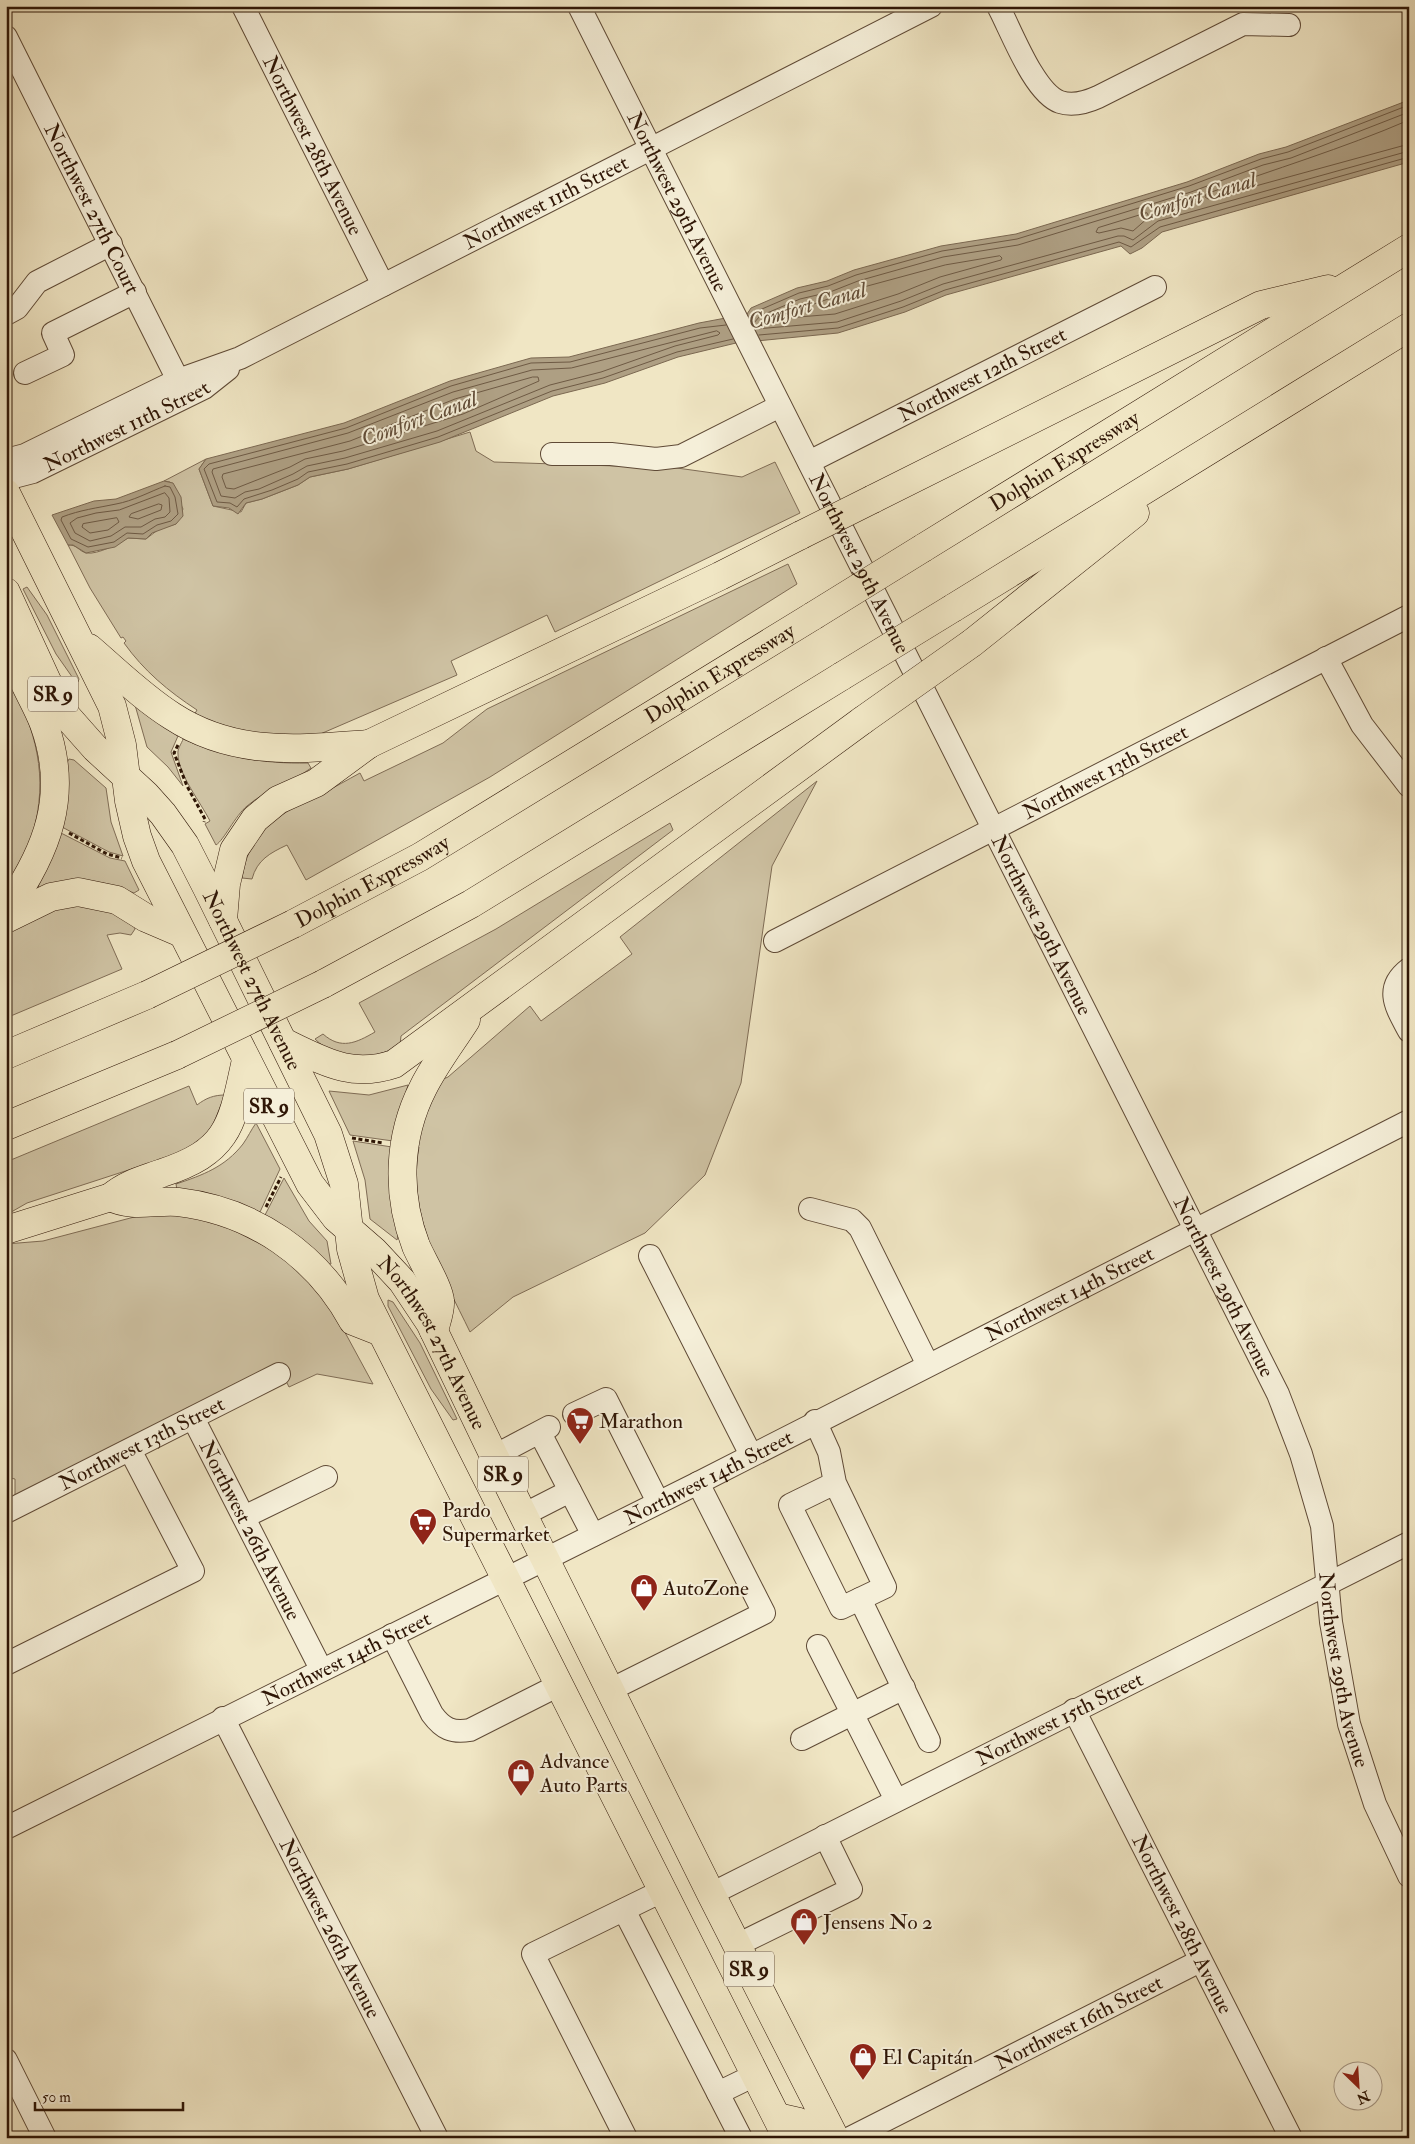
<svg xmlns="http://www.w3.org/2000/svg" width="1415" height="2144" font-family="'IM FELL Double Pica',serif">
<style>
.green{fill:#cfc3a4;stroke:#7f6c55}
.water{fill:#ae9f83;stroke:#7b6851}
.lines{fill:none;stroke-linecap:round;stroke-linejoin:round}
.shore{stroke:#6e5a44;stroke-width:1}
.minor-casing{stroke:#5f4a36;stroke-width:24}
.highway-casing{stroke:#2f1606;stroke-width:29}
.path{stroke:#2f1606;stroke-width:3;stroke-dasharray:4 2.5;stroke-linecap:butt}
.minor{stroke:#f5efd9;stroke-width:22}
.highway{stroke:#f0e6c4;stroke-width:28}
.highway-bridge-casing{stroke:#2f1606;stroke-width:29;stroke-linecap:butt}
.highway-bridge{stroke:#f0e6c4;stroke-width:28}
.labels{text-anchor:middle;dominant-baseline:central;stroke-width:4;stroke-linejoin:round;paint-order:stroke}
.shield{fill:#f5efd9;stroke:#6a5745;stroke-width:1}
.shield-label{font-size:20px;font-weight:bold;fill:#2f1606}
.street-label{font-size:21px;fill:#2f1606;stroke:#f5efd9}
.poi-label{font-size:21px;fill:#2f1606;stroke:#f5efd9;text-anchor:start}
.water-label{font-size:22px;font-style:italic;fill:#624d38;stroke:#f5efd9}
</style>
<rect width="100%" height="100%" fill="#f0e6c4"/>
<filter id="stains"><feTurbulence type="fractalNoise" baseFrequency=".004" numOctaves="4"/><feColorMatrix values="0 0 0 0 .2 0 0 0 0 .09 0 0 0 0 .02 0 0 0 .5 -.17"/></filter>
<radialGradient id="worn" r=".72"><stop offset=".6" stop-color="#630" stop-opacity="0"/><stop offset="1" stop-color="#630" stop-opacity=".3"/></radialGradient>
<!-- green -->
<g class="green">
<path d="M 470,432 L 476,451 L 494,462 L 677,468 L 742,477 L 775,462 L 800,513 L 555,632 L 547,615 L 451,661 L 457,675 L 318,735 L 247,734 L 194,715 L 197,710 C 168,691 144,671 124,643 L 126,641 L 123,637 L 121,638 L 90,588 L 68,545 C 76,544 79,551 86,553 C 98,555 119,543 128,538 L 146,539 L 159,529 L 176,524 L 183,509 L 170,482 L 164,481 L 206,459 L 199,469 L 213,506 L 241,512 L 246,503 L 262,499 L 298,485 L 310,477 L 348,469 Z"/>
<path d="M 788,564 L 797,584 L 490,777 L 306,880 L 287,845 C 270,853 257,860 252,879 L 242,878 C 249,828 283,812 323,793 C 337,786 347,780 360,773 L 364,781 L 443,743 L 487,709 Z"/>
<polygon points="27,587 47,615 79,679 78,682 75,681 56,654 23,589"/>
<path d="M 6,669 C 31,723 49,765 35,825 L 41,827 L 6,891 Z"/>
<polygon points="135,705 178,736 171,752 183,786 168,767 147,747"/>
<path d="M 183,739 C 225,757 263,764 308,763 L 311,768 C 291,783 267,789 247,806 C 235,816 224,840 216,845 L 205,824 L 210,821 C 201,803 178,774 178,754 C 177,749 182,743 183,739 Z"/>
<polygon points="69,759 74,760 106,788 111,822 123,856 109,852 62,827 67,763"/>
<path d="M 817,781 L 772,866 L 741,1083 L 705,1175 L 645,1233 L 513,1297 L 470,1332 C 443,1276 406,1214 419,1147 L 413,1145 L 435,1083 L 448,1077 L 530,1006 L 541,1021 L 632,954 L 620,937 Z"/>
<path d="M 670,823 L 673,830 L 401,1036 L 400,1045 C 373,1061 338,1062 315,1039 L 323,1034 C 341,1050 356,1043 375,1032 L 359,1003 L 496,929 Z"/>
<path d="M 61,833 L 110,858 L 125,861 L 139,890 L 134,893 C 95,877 80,880 40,888 L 38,886 Z"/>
<polygon points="85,900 132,922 135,929 131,935 120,933 107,935 122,969 6,1018 6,933 33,915"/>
<polygon points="408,1085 393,1141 350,1135 329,1091 369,1095"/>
<path d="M 189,1086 L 197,1105 C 206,1098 214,1095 225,1095 L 210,1132 L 184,1152 L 27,1203 L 6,1215 L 6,1162 Z"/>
<path d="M 256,1123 L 280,1169 L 260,1212 L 233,1202 L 177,1190 L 176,1184 C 203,1175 225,1167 243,1144 C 248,1137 251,1130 256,1123 Z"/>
<polygon points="353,1141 392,1147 392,1209 398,1236 397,1240 370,1219 365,1180"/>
<path d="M 284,1178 L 309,1221 L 327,1241 L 331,1264 L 329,1264 C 310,1244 289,1229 265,1215 Z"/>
<polygon points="157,1211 204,1215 270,1249 305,1275 335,1314 373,1384 317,1374 289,1387 278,1365 15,1497 15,1479 6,1477 6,1244 43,1241"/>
<polygon points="388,1300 393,1302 420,1343 457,1419 453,1420 431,1389 388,1306"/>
</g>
<!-- water -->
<g class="water">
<polygon points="1409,100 1409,162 1162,232 1142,248 1130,254 1121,246 946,295 905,312 838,333 736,343 678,357 605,383 553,396 440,442 348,469 310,477 298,485 262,499 246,503 238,514 229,508 213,506 199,469 206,459 344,423 450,381 531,358 569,357 699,323 747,314 751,308 797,288 827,281 854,270 941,246 1016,234 1187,182 1259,154 1286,147"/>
<polygon points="164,481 173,483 181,497 183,516 176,524 152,533 146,539 128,538 115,547 86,553 73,545 68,545 52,515 94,501 116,499"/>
</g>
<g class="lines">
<!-- shore -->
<g class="shore">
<path d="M 1409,120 C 1342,149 1274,169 1206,194 L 1205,197 L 1208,199 L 1409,144"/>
<polygon points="1147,213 1149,217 1133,231 1121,228 1099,233 1096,232 1098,228"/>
<polygon points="1000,256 1002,258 1001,260 940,277 898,294 835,314 787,318 784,317 785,314 860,288 945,265"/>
<polyline points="750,318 755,312 799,293 828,286 856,275 942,251 1017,239 1189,186 1261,159 1288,152 1409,105"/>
<polyline points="753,324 760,316 800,299 830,292 858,281 943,257 1018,245 1191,192 1263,165 1291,158 1409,112"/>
<polyline points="726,325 700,328 570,362 531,363 451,386 346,428 209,464 204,469 217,502 230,503 237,507 244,499 272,490 298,479 308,472 347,464 438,437 552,391 603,378 677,352 733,339"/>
<polyline points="756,329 837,322 901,301 943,284 1118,236 1124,236 1133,240 1158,221 1409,151"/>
<polygon points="717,331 720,333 718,335 675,346 601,372 550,385 437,431 345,458 307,466 293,474 259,489 245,492 235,498 221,496 212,472 213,469 348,433 453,392 532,370 571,368"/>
<polyline points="759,335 838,328 903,307 945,290 1119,242 1131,247 1160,227 1409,157"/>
<polygon points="533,377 538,377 539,381 463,414 343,451 305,459 290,467 234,489 226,488 222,477 223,474 350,441 455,399"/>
<path d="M 165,486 L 170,487 L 175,497 L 178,514 L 171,521 L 157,525 L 143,534 L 127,533 L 114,542 L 88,547 L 71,539 L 61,520 L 62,517 C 80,510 97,508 116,504 C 133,501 149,492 165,486 Z"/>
<polygon points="165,493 169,498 170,512 165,517 155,519 141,527 125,527 111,536 90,541 75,533 70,523 77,518 96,513 119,510"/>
<polygon points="159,504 162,505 161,510 138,519 129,517 131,514"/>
<polygon points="117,518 119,522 108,530 90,533 82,527 83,524"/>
</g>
<defs>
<g id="minor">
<path id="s1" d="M 243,6 L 383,285"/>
<path id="s2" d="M 579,6 L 1278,1394 L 1301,1454 L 1322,1526 L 1331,1622 L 1349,1724 L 1375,1804 L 1409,1876"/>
<path d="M 998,6 C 1011,30 1034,93 1060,102 C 1072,106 1087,102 1098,97 L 1243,24 L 1289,25"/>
<path id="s3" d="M 6,37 L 178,380"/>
<polyline points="6,314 17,308 37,282 111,244"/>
<polyline points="25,373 63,355 53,333 135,292"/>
<polyline points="552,454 611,454 656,459 681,456 780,406"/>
<path id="s4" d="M 6,460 L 25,455 L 178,380 L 240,358 L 931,6"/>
<path id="s5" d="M 809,462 L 1155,287"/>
<path id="s6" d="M 6,479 L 33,472 L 204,388 L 228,369"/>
<polyline points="1326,658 1362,725 1409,786"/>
<path id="s7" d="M 775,941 L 1409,616"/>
<path d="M 1409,969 C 1383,989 1397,1008 1409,1031"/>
<polyline points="810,1209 852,1220 860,1228 928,1365"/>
<polyline points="650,1256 751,1455"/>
<polyline points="574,1414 606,1399 658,1502"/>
<path id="s8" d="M 193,1418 L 321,1669"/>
<polyline points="815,1421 829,1452 835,1483 885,1587 841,1608 790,1505 835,1483"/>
<polyline points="540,1433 593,1535"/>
<polyline points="494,1456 549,1427"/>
<path id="s9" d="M 6,1512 L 279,1374"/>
<polyline points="523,1515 570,1491"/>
<polyline points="244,1517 326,1477"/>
<polyline points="860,1599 929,1741"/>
<path d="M 392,1635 L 432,1714 C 443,1729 452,1733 470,1730 L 559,1685"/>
<polyline points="818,1646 896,1800"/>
<polyline points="6,1664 193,1571 130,1450"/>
<polyline points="610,1690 764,1613 698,1483"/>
<path id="s10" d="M 1074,1710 L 1291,2138"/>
<path id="s11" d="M 223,1718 L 437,2138"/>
<polyline points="802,1739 904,1688"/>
<path id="s12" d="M 6,1828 L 698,1483 L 1409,1121"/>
<path id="s13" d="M 711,1894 L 1409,1543"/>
<polyline points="624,1910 741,2138"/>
<polyline points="737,1945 851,1889 825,1836"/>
<polyline points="6,2060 45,2138"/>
<polyline points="718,2093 755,2075"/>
<polyline points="626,2138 533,1954 662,1891"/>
<path id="s14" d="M 850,2138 L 1200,1961"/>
</g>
<g id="highway">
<path id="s15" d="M 6,493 L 112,706 L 122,745 L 129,801 L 137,836 L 146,861 L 310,1184 L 336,1218 L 374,1251 L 402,1281 L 430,1323 L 494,1456 L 711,1894 L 835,2138"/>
<polyline points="873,499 1261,305 1328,289"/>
<path id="s16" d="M 923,548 L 1409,248"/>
<path id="s17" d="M 6,592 L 47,681 L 64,713 L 95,748 L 146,795 L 163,814 L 185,845 L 207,888 L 328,1134 L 344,1184 L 351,1249 L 365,1299 L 787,2138"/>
<polyline points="953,608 1409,327"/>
<polyline points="972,643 1135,513"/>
<path d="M 89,648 C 116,671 142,697 172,716 C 235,757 299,749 369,744"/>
<path d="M 6,910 C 47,852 70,795 44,724 C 35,700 18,676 12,651 C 8,639 8,625 7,613"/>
<polyline points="6,919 51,897 78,892 117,900 146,918 181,933"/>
<polyline points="223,920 226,884 234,850 255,819 278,800 316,783 369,744 720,576 801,535"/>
<path id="s18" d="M 293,924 L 420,857 L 813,616"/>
<polyline points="323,984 471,904 842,676"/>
<path d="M 283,1042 C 322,1060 350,1079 394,1064 L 863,720"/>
<polyline points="6,1055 147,995"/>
<polyline points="6,1126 177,1055"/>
<path d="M 111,1197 C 131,1208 156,1200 178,1202 C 254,1211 317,1255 353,1321 L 381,1332"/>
<path d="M 6,1230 L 111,1197 C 126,1184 143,1180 162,1173 C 230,1151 232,1124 246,1060"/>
<path d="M 434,1331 C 436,1322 441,1310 440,1301 C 440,1290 421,1258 416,1246 C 396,1194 398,1137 423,1088 C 435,1064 452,1042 466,1020"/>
<polyline points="777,2117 799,2122 815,2138"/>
</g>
</defs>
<!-- minor casing -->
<use href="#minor" class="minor-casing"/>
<!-- highway casing -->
<use href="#highway" class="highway-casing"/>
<!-- path -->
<g class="path">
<polyline points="178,745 174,753 187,786 205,819 204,822"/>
<polyline points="69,833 107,854 122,858"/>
<polyline points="352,1138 383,1143"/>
<polyline points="266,1207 281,1177"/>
</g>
<!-- minor -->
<use href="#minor" class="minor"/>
<!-- highway -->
<use href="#highway" class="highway"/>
<defs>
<g id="highway-bridge">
<polyline points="801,535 873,499"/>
<polyline points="813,616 923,548"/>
<polyline points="842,676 953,608"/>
<polyline points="863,720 972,643"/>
<polyline points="147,995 293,924"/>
<polyline points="177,1055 323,984"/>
</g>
</defs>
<!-- highway-bridge casing -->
<use href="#highway-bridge" class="highway-bridge-casing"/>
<!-- highway-bridge -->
<use href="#highway-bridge" class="highway-bridge"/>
</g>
<!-- icons -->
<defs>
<symbol id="supermarket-pin" viewBox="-11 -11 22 30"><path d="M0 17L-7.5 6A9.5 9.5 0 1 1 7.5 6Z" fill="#8f2418" stroke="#f5efd9"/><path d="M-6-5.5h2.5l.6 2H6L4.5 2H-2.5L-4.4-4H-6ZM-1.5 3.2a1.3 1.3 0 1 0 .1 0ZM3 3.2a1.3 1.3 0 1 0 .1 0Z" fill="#fff"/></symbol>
<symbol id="shop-pin" viewBox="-11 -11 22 30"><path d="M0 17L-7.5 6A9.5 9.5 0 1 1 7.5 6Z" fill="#8f2418" stroke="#f5efd9"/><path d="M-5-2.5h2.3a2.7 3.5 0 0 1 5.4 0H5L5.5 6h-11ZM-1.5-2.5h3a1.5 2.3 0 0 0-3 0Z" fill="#fff"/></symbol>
</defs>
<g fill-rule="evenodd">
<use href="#supermarket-pin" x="564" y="1405" width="32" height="43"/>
<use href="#supermarket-pin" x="407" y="1506" width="32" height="43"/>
<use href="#shop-pin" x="628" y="1572" width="32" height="43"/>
<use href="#shop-pin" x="505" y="1757" width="32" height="43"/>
<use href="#shop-pin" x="788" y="1906" width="32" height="43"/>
<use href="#shop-pin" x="847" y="2041" width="32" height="43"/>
</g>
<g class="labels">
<!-- shield labels -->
<g class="shield">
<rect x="28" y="676.5" width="50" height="35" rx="4"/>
<rect x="244" y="1088.5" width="50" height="35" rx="4"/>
<rect x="478" y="1456.5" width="50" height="35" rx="4"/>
<rect x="724" y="1951.5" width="50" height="35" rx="4"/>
</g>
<g class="shield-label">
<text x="53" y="694">SR 9</text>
<text x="269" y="1106">SR 9</text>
<text x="503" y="1474">SR 9</text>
<text x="749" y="1969">SR 9</text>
</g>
<!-- street labels -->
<g class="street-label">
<text stroke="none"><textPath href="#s1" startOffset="156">Northwest 28th Avenue</textPath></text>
<text stroke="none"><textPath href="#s2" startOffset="219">Northwest 29th Avenue</textPath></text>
<text stroke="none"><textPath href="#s4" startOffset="599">Northwest 11th Street</textPath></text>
<text stroke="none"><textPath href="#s3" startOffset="192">Northwest 27th Court</textPath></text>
<text stroke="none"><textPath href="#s5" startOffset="194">Northwest 12th Street</textPath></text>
<text stroke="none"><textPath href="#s6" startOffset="132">Northwest 11th Street</textPath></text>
<text stroke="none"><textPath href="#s16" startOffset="166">Dolphin Expressway</textPath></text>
<text stroke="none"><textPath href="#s2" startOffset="624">Northwest 29th Avenue</textPath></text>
<text stroke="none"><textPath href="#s18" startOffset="495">Dolphin Expressway</textPath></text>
<text stroke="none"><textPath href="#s7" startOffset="371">Northwest 13th Street</textPath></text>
<text stroke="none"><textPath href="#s18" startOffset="90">Dolphin Expressway</textPath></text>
<text stroke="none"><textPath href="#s2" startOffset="1029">Northwest 29th Avenue</textPath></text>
<text stroke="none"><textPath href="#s17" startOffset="465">Northwest 27th Avenue</textPath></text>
<text stroke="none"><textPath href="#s2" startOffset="1434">Northwest 29th Avenue</textPath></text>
<text stroke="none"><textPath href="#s12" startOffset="1190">Northwest 14th Street</textPath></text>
<text stroke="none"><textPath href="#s15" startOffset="962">Northwest 27th Avenue</textPath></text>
<text stroke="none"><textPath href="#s9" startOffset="152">Northwest 13th Street</textPath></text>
<text stroke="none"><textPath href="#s12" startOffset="785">Northwest 14th Street</textPath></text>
<text stroke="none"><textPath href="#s8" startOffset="126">Northwest 26th Avenue</textPath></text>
<text stroke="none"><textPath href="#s12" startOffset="380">Northwest 14th Street</textPath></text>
<text stroke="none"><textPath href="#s2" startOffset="1839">Northwest 29th Avenue</textPath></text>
<text stroke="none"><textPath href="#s13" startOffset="390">Northwest 15th Street</textPath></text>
<text stroke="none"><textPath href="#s10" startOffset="240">Northwest 28th Avenue</textPath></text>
<text stroke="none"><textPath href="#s11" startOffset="236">Northwest 26th Avenue</textPath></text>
<text stroke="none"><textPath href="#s14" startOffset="256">Northwest 16th Street</textPath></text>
</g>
<!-- poi labels -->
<g class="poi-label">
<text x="599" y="1421">Marathon</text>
<text x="442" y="1510">Pardo<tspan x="442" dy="24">Supermarket</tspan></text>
<text x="663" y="1588">AutoZone</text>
<text x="540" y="1761">Advance<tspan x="540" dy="24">Auto Parts</tspan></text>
<text x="823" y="1922">Jensens No 2</text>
<text x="882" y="2057">El Capitán</text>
</g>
<!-- water labels -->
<g class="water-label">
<text transform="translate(1197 197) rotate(-17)">Comfort Canal</text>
<text transform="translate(807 306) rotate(-16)">Comfort Canal</text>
<text transform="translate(419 419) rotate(-20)">Comfort Canal</text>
</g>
</g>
<!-- margin -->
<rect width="1415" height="2144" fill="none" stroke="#f0e6c4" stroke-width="25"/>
<rect x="8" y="8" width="1400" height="2129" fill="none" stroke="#2f1606" stroke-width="2.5"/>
<rect x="12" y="12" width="1390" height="2119" fill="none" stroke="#2f1606"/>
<!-- north arrow -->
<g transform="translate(1358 2086) rotate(155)"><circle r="24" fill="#f5efd9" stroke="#a69885"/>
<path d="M0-4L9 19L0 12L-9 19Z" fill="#8f2418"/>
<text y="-8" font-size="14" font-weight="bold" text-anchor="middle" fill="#2f1606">N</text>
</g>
<!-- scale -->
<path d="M35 2102v8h148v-8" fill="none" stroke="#2f1606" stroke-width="2.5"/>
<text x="42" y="2102" font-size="15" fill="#2f1606" stroke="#f5efd9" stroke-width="4" paint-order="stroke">50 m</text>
<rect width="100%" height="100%" filter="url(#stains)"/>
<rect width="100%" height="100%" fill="url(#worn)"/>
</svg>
